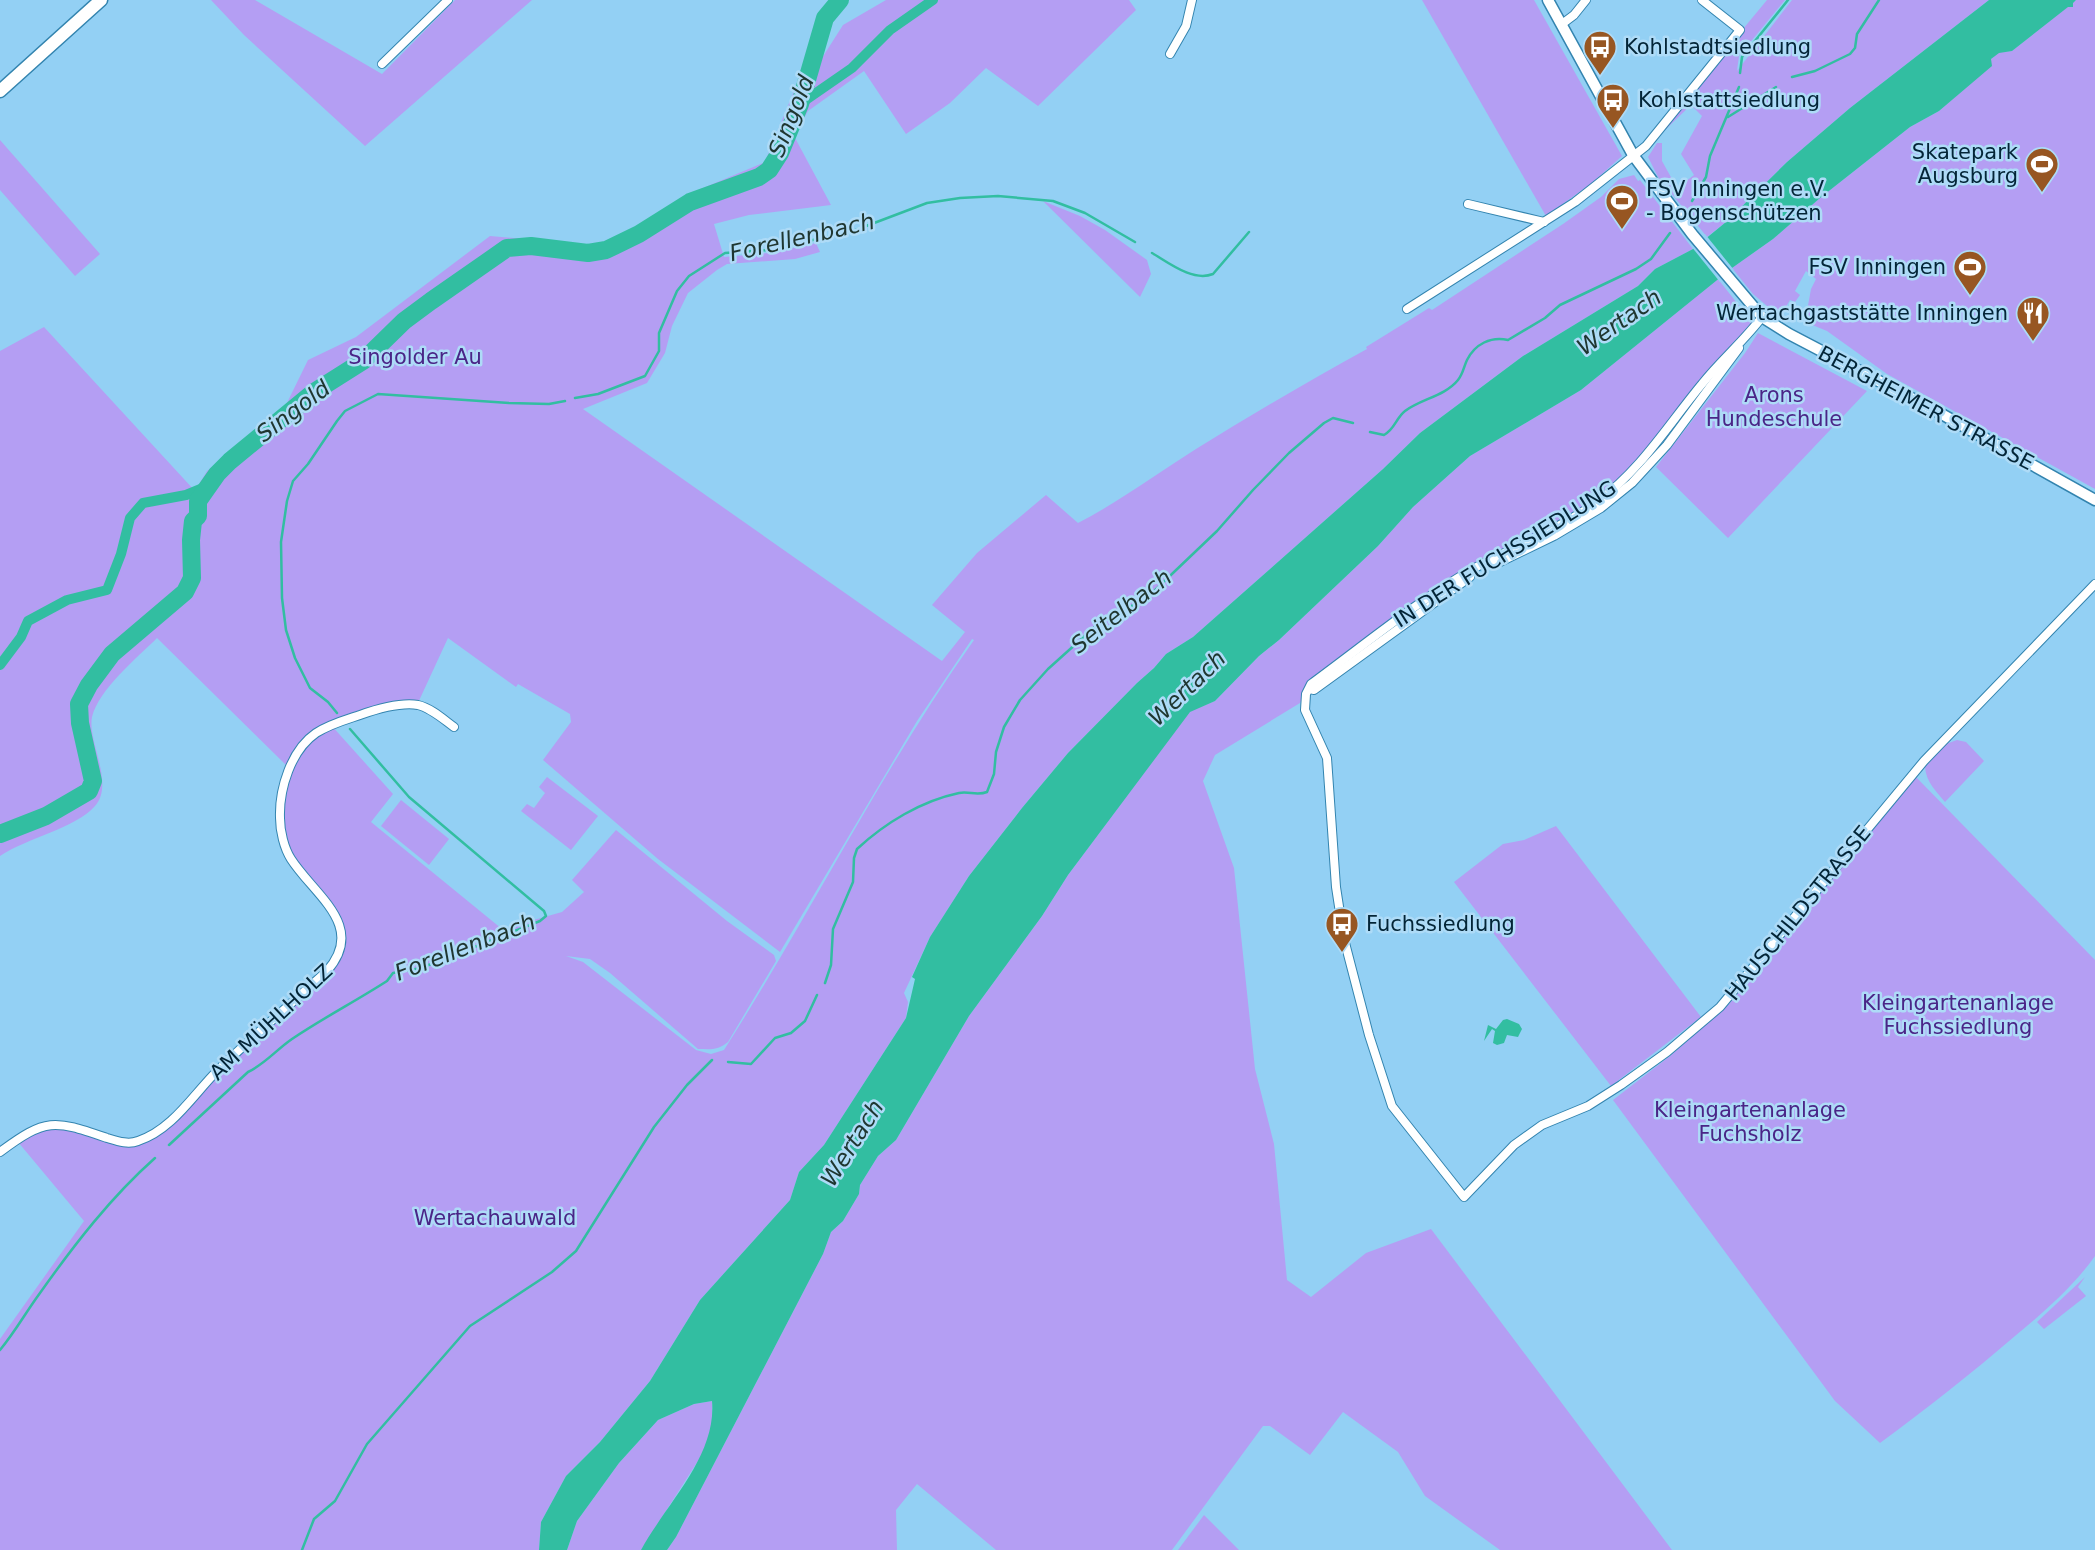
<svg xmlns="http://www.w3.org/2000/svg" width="2095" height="1550" font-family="'DejaVu Sans',sans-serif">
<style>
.green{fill:#b49ef3;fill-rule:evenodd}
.water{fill:#32bea1}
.pier{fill:#93d0f4}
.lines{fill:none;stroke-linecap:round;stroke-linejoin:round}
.stream{stroke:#32bea1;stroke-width:2.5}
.canal{stroke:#32bea1;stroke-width:10}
.river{stroke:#32bea1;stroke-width:18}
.minor-casing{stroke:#3384af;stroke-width:10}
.tertiary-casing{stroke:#3384af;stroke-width:13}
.secondary-casing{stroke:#3384af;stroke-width:15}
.minor{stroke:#fff;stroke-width:8}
.tertiary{stroke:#fff;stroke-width:10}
.secondary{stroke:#fff;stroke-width:12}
.labels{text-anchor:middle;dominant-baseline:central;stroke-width:5;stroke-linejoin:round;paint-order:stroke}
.poi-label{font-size:21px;fill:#032537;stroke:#aedbf7;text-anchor:start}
.park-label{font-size:21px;fill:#4a2587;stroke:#aedbf7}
.street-label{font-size:21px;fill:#032537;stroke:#aedbf7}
.water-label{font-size:23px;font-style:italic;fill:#1f3630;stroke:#aedbf7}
</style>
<rect width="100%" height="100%" fill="#93d0f4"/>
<!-- green -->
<g class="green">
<polygon points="211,0 255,0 382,74 455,0 532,0 365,146 244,35"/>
<path d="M 886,0 L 1129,0 L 1136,10 L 1038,106 L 986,68 L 950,103 L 906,134 L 864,71 L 808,111 L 794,136 L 831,205 L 749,215 L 714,224 L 724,257 L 769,253 L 816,243 L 820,252 L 795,259 L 727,264 L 717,270 L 688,293 L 672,326 L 665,353 L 647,383 L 583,409 L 942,661 L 965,632 L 932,605 L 977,553 L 1046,495 L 1078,523 C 1119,502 1156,474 1196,449 C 1252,414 1309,381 1367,349 L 1366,347 L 1429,308 L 1432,310 L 1563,224 L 1601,197 L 1619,179 L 1634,175 L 1638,181 L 1640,180 L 1693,249 L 1655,269 L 1638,286 L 1523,356 L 1420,433 L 1383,469 L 1193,637 L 1166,654 L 1154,668 L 1137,683 L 1068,753 L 1022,808 L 969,876 L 930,937 L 904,993 L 908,1002 L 906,1018 L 824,1145 L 799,1172 L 790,1200 L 700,1300 L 650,1381 L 600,1442 L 566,1476 L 541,1522 L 539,1550 L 0,1550 L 0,1339 L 84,1221 L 18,1142 L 36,1130 L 55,1127 L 122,1143 L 156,1135 L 337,964 C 362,911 309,892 290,852 C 278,825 283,795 293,768 L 286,765 L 157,638 C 137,658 99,689 92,717 C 87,740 115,784 95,806 C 76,828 27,838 0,856 L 0,351 L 44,327 L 195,491 L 207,471 L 284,409 L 308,360 L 356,337 L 490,236 L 595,245 L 631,233 L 696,191 L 765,162 L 809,54 L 822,58 L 843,25 ZM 448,638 L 516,687 L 518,684 L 570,714 L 571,722 L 543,760 L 658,859 L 780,952 L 917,721 L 972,639 L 974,640 C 881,771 810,915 724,1050 L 711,1054 L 696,1050 L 583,962 L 566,956 L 590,959 L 610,973 L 698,1049 C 710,1049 717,1051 728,1042 L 776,961 L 774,955 L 727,921 L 616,830 L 572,880 L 584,892 L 562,912 L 502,929 L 371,822 L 393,794 L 331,725 L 398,705 L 417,705 Z"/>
<polygon points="1422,0 1534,0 1622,156 1592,183 1546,216"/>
<polygon points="1767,0 1785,0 1739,56 1737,71 1792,0 1989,0 1850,108 1787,162 1726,222 1707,237 1658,177 1648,157 1657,143 1662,143 1662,161 1677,188 1694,175 1681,154 1702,116 1691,105 1665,130 1661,128"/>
<polygon points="2076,0 2095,0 2095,489 1887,374 1827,331 1805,322 1811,289 1816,279 1806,271 1795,291 1800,295 1795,302 1790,300 1780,317 1753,294 1732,268 1773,239 1820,198 1910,127 1939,111 1991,66 1991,59 1999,52 2012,51"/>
<polygon points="0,140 100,254 75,276 0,190"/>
<polygon points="1043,201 1080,216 1105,230 1147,260 1151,274 1140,297"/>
<polygon points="1718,279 1752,322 1660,439 1596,502 1430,595 1305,693 1300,703 1215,755 1203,781 1234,868 1255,1069 1274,1144 1287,1280 1311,1297 1366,1253 1431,1229 1672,1550 1500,1550 1425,1496 1398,1452 1343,1412 1310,1455 1270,1426 1263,1426 1172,1550 996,1550 917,1484 896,1510 897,1550 667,1550 676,1537 823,1254 831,1232 843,1221 859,1194 860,1185 878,1156 896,1140 969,1016 1042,916 1068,875 1190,711 1215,701 1259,656 1279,640 1378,546 1413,507 1470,456 1581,390"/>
<polygon points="1758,333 1867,391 1728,538 1656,467 1745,353"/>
<path d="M 1957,740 L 1966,742 L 1984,761 L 1945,802 C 1936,791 1926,782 1925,767 L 1946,744 Z"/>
<polygon points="547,777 598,816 571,850 521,811 527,804 534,808 545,793 539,787"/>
<path d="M 1916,777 L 2095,960 L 2095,1256 C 2073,1287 2044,1312 2015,1336 C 1971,1374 1926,1409 1880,1443 L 1835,1401 L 1613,1100 L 1670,1056 L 1729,1004 Z"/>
<polygon points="401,800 449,839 429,865 381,826"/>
<polygon points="1556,826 1701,1017 1611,1086 1454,882 1503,844 1524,840"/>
<polygon points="2085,1277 2078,1287 2086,1296 2044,1329 2037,1322"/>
<polygon points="712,1401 713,1424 705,1450 641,1550 567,1550 577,1521 619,1463 658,1420 694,1404"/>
<polygon points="1204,1515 1239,1550 1178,1550"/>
</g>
<!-- water -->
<g class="water">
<path d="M 1989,0 L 2076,0 L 2073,3 L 2073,7 L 2068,7 L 2012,51 L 1999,53 L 1991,59 L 1992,66 L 1939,111 L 1910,127 L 1820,198 L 1773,239 L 1732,268 L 1581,390 L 1470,456 L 1413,507 L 1378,546 L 1279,640 L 1259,656 L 1215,701 L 1190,712 L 1068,875 L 1042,916 L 969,1016 L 896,1140 L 878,1156 L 860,1185 L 859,1194 L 843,1221 L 831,1232 L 823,1254 L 676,1537 L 667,1550 L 641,1550 C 666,1504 717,1456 712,1401 L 694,1404 L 658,1420 L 619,1463 L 577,1521 L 567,1550 L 539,1550 L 541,1522 L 566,1476 L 600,1442 L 650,1381 L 700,1300 L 790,1200 L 799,1172 L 824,1145 L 906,1018 L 915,979 L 912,977 L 930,937 L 969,876 L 1022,808 L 1068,753 L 1137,683 L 1154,668 L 1166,654 L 1193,637 L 1383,469 L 1420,433 L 1523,356 L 1638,286 L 1655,269 L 1693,249 L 1726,222 L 1787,162 L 1850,108 Z"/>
<polygon points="1507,1019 1519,1024 1522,1029 1518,1037 1507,1035 1504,1043 1497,1045 1493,1043 1495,1031 1492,1029 1484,1041 1488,1025 1496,1029 1503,1020"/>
</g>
<!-- pier -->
<polygon class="pier" points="1705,234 1734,270 1720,282 1691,246"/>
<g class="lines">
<!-- stream -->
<g class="stream">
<polyline points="1740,73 1742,57 1788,0"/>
<polyline points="1792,77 1815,71 1850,54 1855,48 1857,34 1879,0"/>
<polyline points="1728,117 1776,87"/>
<polyline points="1692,201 1706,177 1710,156 1739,87"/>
<path d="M 1152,253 C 1169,263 1193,282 1213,274 L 1249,232"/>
<polyline points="575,398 598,394 645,376 659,351 659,333 677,291 689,276 725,253 768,250 853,231 927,203 960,198 998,196 1053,201 1085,213 1135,242"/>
<path d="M 1370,432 L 1384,435 C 1395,429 1396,418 1405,411 C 1421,399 1445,396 1458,380 C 1463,374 1464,366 1467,360 C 1475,344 1491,336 1508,340 L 1545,318 L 1560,305 L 1636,269 L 1651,259 L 1670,233"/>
<polyline points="337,713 328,702 310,688 295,658 286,630 282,598 281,542 287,501 293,481 308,464 337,421 345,411 378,394 509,403 549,404 565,401"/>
<path d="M 825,983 L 831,965 L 833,929 L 853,882 L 854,858 L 857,849 C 885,823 921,801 959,793 C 969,791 977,796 987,792 L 994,774 L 996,752 L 1004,727 L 1020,700 L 1048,669 L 1098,624 L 1125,610 L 1152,593 L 1217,531 L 1253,490 L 1289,453 L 1324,423 L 1333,418 L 1353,423"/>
<polyline points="728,1062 751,1064 775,1038 791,1033 805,1021 817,995"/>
<path d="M 169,1145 L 248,1072 C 265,1064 276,1050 292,1039 C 323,1018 356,1001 387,981 L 393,973 L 421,968 L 540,921 L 546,916 L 544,911 L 409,797 L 350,729"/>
<path d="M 0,1350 C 15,1332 26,1312 40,1293 C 74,1245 111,1197 155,1158"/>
<polyline points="302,1550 314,1519 335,1501 367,1444 470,1326 552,1272 576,1251 654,1127 687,1085 712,1060"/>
</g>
<!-- canal -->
<g class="canal">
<polyline points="800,104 852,68 890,30 933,0"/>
<polyline points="0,665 21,637 28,621 67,600 107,590 121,554 130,518 143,503 186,495 208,486"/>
</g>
<!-- river -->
<polyline class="river" points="0,834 46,816 89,791 93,781 80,723 79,704 89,685 112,654 185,592 192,578 191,540 193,521 198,516 198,501 217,474 230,461 314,392 363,361 404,321 431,301 507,248 531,246 588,253 606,250 639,234 690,202 759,177 769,170 780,153 800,104 825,18 840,0"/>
<defs>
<g id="minor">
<polyline points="1562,24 1574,15 1586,0"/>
<polyline points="1170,54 1186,26 1192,0"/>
<polyline points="382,64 448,0"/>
<polyline points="1468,204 1544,222"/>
<polyline points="1407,309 1575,202 1646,146 1740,30 1702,0"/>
<path d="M 1762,317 C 1744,341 1721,360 1702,384 C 1668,425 1641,470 1597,502 C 1558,530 1513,547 1471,570 C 1415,603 1364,645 1311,684 L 1306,694 L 1305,710 L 1327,758 L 1336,887 L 1344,939 L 1369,1035 L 1392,1106 L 1464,1197 L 1514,1145 L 1542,1125 L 1588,1106 L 1621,1085 L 1667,1052 L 1720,1007 L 1924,761 L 2095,584"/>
<polyline points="1494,565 1554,536 1601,508 1632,483 1667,445 1739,348"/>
<polyline points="1310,689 1314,690 1470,577"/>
<path d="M 0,1152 C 47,1117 54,1120 107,1138 C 117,1141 128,1145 138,1141 C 172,1130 193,1095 217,1071 C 253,1036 291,1004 327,971 C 367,926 314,895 291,859 C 284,848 280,831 280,818 C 279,789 291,750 316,733 C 330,724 345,720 360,715 C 377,709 400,702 418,705 C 431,708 443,719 454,727"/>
</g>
<polyline id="tertiary" points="1548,0 1633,155 1692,234 1762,317 1789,334 1938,412 2095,500"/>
<polyline id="secondary" points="0,91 101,0"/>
</defs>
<!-- minor casing -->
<use href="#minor" class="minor-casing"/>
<!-- tertiary casing -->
<use href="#tertiary" class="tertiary-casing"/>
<!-- secondary casing -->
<use href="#secondary" class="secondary-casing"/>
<!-- minor -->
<use href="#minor" class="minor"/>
<!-- tertiary -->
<use href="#tertiary" class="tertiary"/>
<!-- secondary -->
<use href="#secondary" class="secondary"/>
</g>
<!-- icons -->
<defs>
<symbol id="bus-pin" viewBox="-11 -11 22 30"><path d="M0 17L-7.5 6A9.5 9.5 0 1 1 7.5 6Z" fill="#975622" stroke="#aedbf7"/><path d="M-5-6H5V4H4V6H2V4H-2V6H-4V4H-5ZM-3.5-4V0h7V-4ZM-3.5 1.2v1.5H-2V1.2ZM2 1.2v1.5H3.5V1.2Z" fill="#fff"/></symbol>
<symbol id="stadium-pin" viewBox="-11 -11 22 30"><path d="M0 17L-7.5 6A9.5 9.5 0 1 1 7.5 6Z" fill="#975622" stroke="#aedbf7"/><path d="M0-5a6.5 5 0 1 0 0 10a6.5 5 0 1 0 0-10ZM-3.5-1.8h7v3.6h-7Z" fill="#fff"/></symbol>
<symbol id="restaurant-pin" viewBox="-11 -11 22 30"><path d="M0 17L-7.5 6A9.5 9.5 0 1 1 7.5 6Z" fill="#975622" stroke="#aedbf7"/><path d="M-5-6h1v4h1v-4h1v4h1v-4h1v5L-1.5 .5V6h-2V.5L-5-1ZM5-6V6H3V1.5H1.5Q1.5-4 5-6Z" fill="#fff"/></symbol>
</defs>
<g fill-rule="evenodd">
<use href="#bus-pin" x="1581" y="28" width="38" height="52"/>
<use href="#bus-pin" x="1594" y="81" width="38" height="52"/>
<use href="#stadium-pin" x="2023" y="145" width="38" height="52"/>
<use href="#stadium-pin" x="1603" y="182" width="38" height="52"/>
<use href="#stadium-pin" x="1951" y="248" width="38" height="52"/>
<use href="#restaurant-pin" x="2014" y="294" width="38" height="52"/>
<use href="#bus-pin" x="1323" y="905" width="38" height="52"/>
</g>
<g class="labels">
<!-- poi labels -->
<g class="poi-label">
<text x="1624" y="47">Kohlstadtsiedlung</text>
<text x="1638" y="100">Kohlstattsiedlung</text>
<text x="2018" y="152" text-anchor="end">Skatepark<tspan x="2018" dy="24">Augsburg</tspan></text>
<text x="1646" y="189">FSV Inningen e.V.<tspan x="1646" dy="24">- Bogenschützen</tspan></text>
<text x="1946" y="267" text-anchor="end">FSV Inningen</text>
<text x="2008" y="313" text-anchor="end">Wertachgaststätte Inningen</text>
<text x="1366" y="924">Fuchssiedlung</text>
</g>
<!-- park labels -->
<g class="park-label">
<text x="415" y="357">Singolder Au</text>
<text x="1774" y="395">Arons<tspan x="1774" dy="24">Hundeschule</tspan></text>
<text x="1958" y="1003">Kleingartenanlage<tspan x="1958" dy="24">Fuchssiedlung</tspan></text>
<text x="1750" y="1110">Kleingartenanlage<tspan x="1750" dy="24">Fuchsholz</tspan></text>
<text x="495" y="1218">Wertachauwald</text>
</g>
<!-- street labels -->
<g class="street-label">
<text transform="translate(1926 408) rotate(28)">BERGHEIMER STRASSE</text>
<text transform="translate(1505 554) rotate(-32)">IN DER FUCHSSIEDLUNG</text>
<text transform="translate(1798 913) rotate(-51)">HAUSCHILDSTRASSE</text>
<text transform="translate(271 1022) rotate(-43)">AM MÜHLHOLZ</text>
</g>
<!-- water labels -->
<g class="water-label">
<text transform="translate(791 116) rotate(-68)">Singold</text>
<text transform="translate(802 237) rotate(-13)">Forellenbach</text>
<text transform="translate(1619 322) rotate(-35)">Wertach</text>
<text transform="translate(293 411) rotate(-37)">Singold</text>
<text transform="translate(1121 611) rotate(-38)">Seitelbach</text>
<text transform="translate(1187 688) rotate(-44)">Wertach</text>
<text transform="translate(465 947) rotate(-21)">Forellenbach</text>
<text transform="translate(852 1143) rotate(-58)">Wertach</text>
</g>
</g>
</svg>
